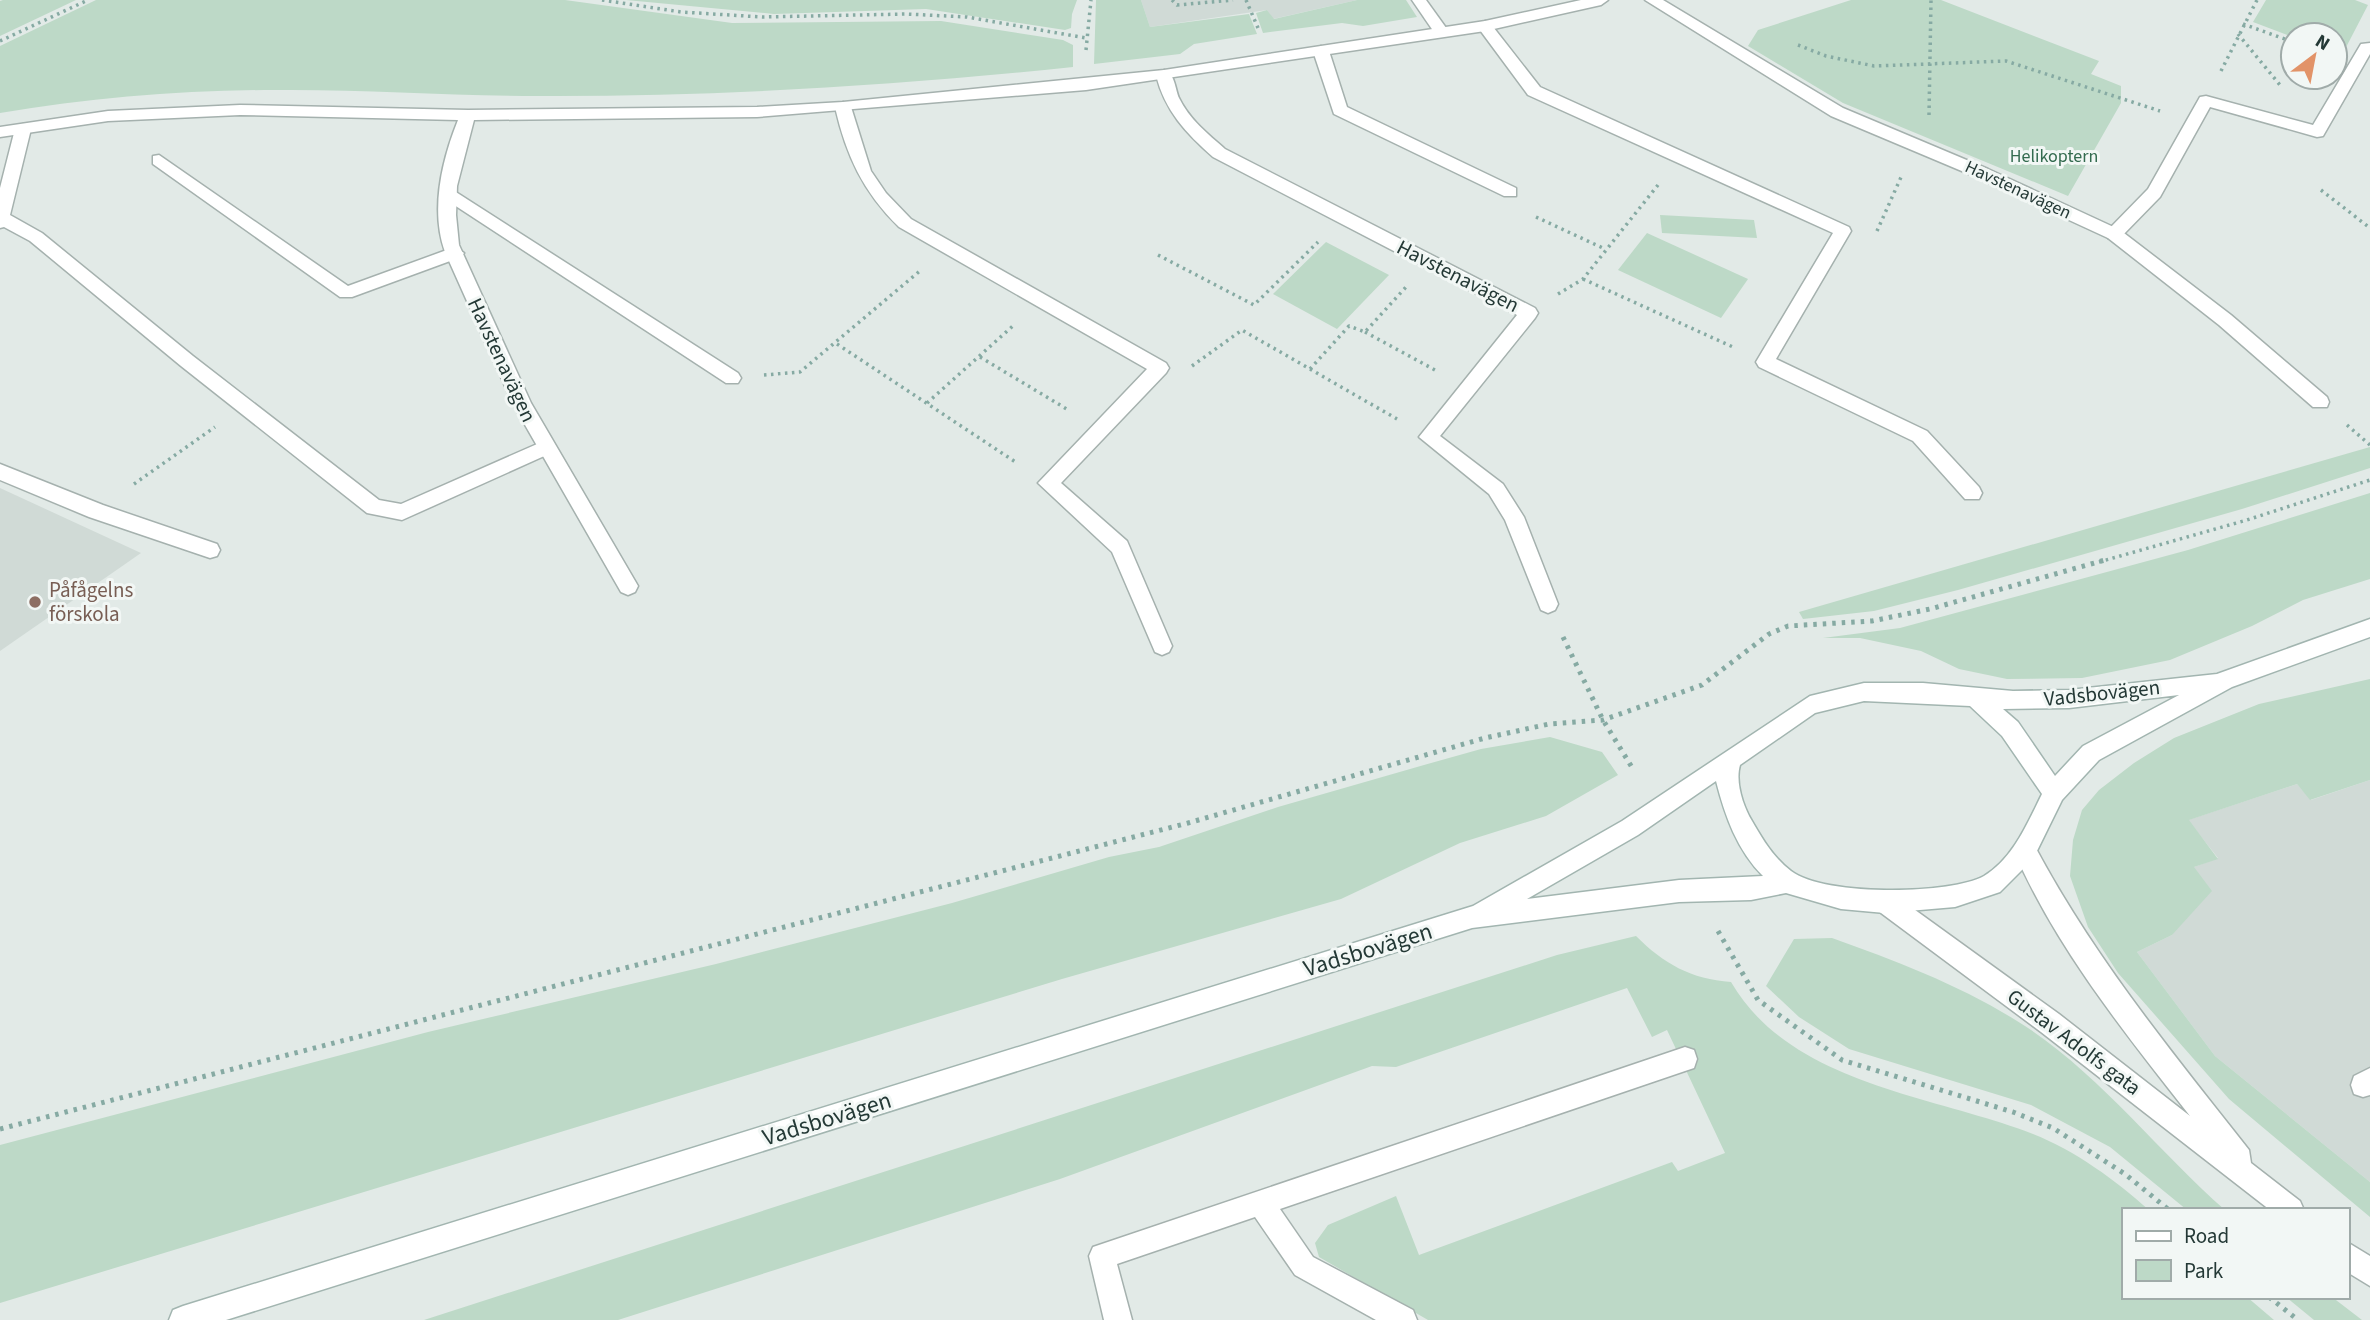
<svg xmlns="http://www.w3.org/2000/svg" width="2370" height="1320" font-family="'Source Sans 3',sans-serif">
<style>
.built{fill:#d0dad6}
.green{fill:#bdd9c7}
.lines{fill:none;stroke-linecap:round;stroke-linejoin:round}
.lane-casing{stroke:#a5b1ae;stroke-width:3}
.street-casing{stroke:#a5b1ae;stroke-width:3}
.secondary-casing{stroke:#a2b5b0;stroke-width:3}
.path-far1{stroke:#86aaa3;stroke-width:3.5;stroke-dasharray:2.5 4.5;stroke-linecap:butt}
.path{stroke:#86aaa3;stroke-width:5;stroke-dasharray:3.5 6;stroke-linecap:butt}
.lane{fill:#fff;fill-rule:evenodd}
.street{fill:#fff;fill-rule:evenodd}
.secondary{fill:#fff;fill-rule:evenodd}
.education-dot{fill:#8d6e63;stroke:#f2f7f5;stroke-width:2.5}
.labels{text-anchor:middle;dominant-baseline:central;stroke-width:6;stroke-linejoin:round;paint-order:stroke}
.far-park-label{font-size:18px;fill:#336b4f;stroke:#f2f7f5}
.far-street-label{font-size:18px;fill:#243936;stroke:#f2f7f5}
.street-label{font-size:21px;fill:#243936;stroke:#f2f7f5}
.education-label{font-size:21px;fill:#785e54;stroke:#f2f7f5;text-anchor:start}
.near-street-label{font-size:24px;fill:#243936;stroke:#f2f7f5}
</style>
<rect width="100%" height="100%" fill="#e2eae7"/>
<!-- built -->
<g class="built">
<polygon points="1141,0 1357,0 1273,19 1267,10 1150,27"/>
<polygon points="0,488 141,553 0,651"/>
<polygon points="2370,780 2370,1182 2215,1056 2137,952 2172,935 2194,867 2218,858 2188,820 2297,784 2311,800"/>
</g>
<!-- green -->
<g class="green">
<polygon points="3,0 76,0 0,36 0,1"/>
<path d="M 96,0 L 565,0 L 732,23 L 941,21 L 1063,40 L 1073,45 L 1073,67 C 901,85 728,96 555,96 C 462,97 368,89 274,90 C 183,90 90,98 0,113 L 0,46 Z"/>
<polygon points="626,0 1077,0 1072,14 1071,28 1065,30 926,9 774,14"/>
<polygon points="1096,0 1141,0 1150,27 1249,14 1257,34 1194,44 1180,54 1094,64"/>
<polygon points="1357,0 1406,0 1417,17 1363,26 1342,23 1263,33 1256,13 1267,10 1274,19"/>
<polygon points="1851,0 1941,0 2099,61 2091,74 2121,86 2121,103 2068,196 1843,103 1748,46 1758,30"/>
<polygon points="2266,0 2355,0 2368,5 2342,55 2335,52 2335,35 2293,37 2253,22"/>
<polygon points="1660,215 1754,220 1757,238 1662,233"/>
<polygon points="1647,233 1748,279 1721,318 1618,270"/>
<polygon points="1326,242 1389,275 1337,329 1273,294"/>
<polygon points="2370,447 2370,468 2242,509 1958,590 1874,611 1803,619 1799,612"/>
<polygon points="2370,493 2370,579 2303,600 2252,626 2170,660 2082,678 2007,679 1959,669 1921,651 1860,638 1823,638 1900,628 2188,550"/>
<polygon points="2370,679 2370,780 2310,800 2297,784 2189,820 2218,859 2194,867 2212,891 2172,935 2137,952 2215,1056 2370,1182 2370,1217 2229,1099 2118,973 2088,927 2070,876 2073,840 2082,810 2099,790 2134,763 2174,738 2259,704"/>
<polygon points="1550,737 1602,752 1618,775 1546,816 1460,843 1341,899 1062,979 0,1303 0,1145 428,1032 716,964 952,903 1109,857 1159,847 1278,807 1424,765 1481,749"/>
<path d="M 1636,936 C 1664,964 1691,979 1731,982 C 1791,1085 1933,1095 2033,1134 C 2076,1151 2115,1180 2149,1210 L 2123,1210 L 2123,1297 L 2247,1297 L 2274,1320 L 1428,1320 L 1319,1257 L 1315,1243 L 1328,1225 L 1396,1196 L 1419,1255 L 1672,1162 L 1678,1171 L 1725,1153 L 1667,1030 L 1652,1037 L 1627,988 L 1396,1067 L 1372,1066 L 1060,1179 L 618,1320 L 424,1320 L 1557,955 Z"/>
<path d="M 1832,938 C 1899,962 1965,987 2025,1026 C 2100,1075 2158,1151 2225,1210 L 2187,1210 L 2110,1147 L 2031,1105 L 1849,1049 L 1799,1017 L 1766,986 L 1794,939 Z"/>
<polygon points="2286,1297 2332,1297 2362,1320 2314,1320"/>
</g>
<g class="lines">
<defs>
<g id="lane">
<polygon points="1412,0 1426,0 1449,32 1446,35 1436,35"/>
<polygon points="1485,21 1490,23 1540,87 1849,227 1851,231 1776,359 1927,431 1979,487 1982,493 1979,499 1965,499 1913,441 1759,367 1756,362 1833,233 1528,95 1477,26"/>
<polygon points="2370,43 2370,54 2323,136 2317,137 2210,107 2160,197 2120,238 2108,238 2105,234 2108,230 2148,189 2200,97 2206,96 2313,125 2361,44"/>
<polygon points="1321,46 1329,51 1347,107 1516,188 1516,196 1504,196 1334,114 1313,51"/>
<path d="M 1164,70 C 1175,73 1175,89 1179,98 C 1189,119 1208,134 1225,149 L 1535,308 L 1538,313 L 1535,318 L 1440,436 L 1503,484 L 1524,517 L 1558,604 L 1555,610 L 1548,613 L 1541,610 L 1505,520 L 1489,494 L 1419,437 L 1517,315 L 1213,157 C 1186,133 1165,111 1156,75 Z"/>
<path d="M 843,102 L 851,107 L 871,171 L 886,193 L 911,219 L 1166,363 L 1169,368 L 1166,373 L 1061,483 L 1127,541 L 1172,646 L 1169,652 L 1162,655 L 1155,652 L 1112,552 L 1038,483 L 1147,369 L 899,227 C 863,192 846,155 835,107 Z"/>
<polygon points="23,124 31,129 10,215 42,233 193,356 379,500 401,504 544,441 551,443 554,448 551,453 402,520 367,513 181,366 30,241 4,227 0,228 0,188 15,129"/>
<polygon points="159,155 348,286 455,247 464,253 461,257 352,297 340,297 153,164 153,156"/>
<polygon points="448,187 738,373 741,378 738,383 726,383 442,197 440,193"/>
<polygon points="0,464 103,505 217,544 220,550 217,556 210,558 89,517 0,480"/>
<polygon points="1685,1047 1694,1050 1697,1059 1694,1068 1685,1071 1280,1209 1313,1257 1413,1310 1417,1320 1376,1320 1295,1275 1255,1217 1117,1264 1132,1320 1104,1320 1089,1256 1093,1247"/>
<polygon points="2370,1068 2370,1095 2363,1097 2354,1094 2351,1085 2354,1076"/>
</g>
<g id="street">
<path d="M 1581,0 L 1608,0 L 1601,5 L 1485,31 L 1086,90 L 757,117 L 474,120 L 457,186 L 456,215 L 459,245 L 531,403 L 638,586 L 635,592 L 628,595 L 621,592 L 513,404 L 445,252 C 430,210 442,160 458,120 L 240,115 L 108,121 L 0,137 L 0,127 L 108,111 L 240,105 L 468,110 L 757,107 L 843,102 L 1164,70 L 1485,21 Z"/>
<polygon points="1645,0 1663,0 1843,108 1988,169 2120,230 2231,315 2327,397 2329,402 2327,407 2313,407 2219,325 2108,238 1976,177 1831,116"/>
<path d="M 2025,840 L 2033,843 C 2092,955 2171,1051 2249,1150 L 2251,1163 L 2300,1201 L 2304,1210 L 2270,1210 L 2041,1032 L 1877,910 L 1873,902 L 1877,894 L 1885,891 L 1893,894 L 2059,1014 L 2190,1116 C 2125,1033 2056,948 2014,851 L 2017,843 Z"/>
<polygon points="2347,1242 2370,1256 2370,1286 2347,1272"/>
</g>
<path id="secondary" d="M 2370,619 L 2370,637 L 2232,687 L 2099,760 L 2062,800 L 2033,859 L 2000,892 L 1955,907 L 1885,913 L 1841,909 L 1786,893 L 1751,900 L 1679,902 L 1472,928 L 226,1320 L 169,1320 L 173,1310 L 183,1306 L 1473,906 L 1622,821 L 1810,696 L 1864,683 L 1923,683 L 2013,691 L 2069,690 L 2217,674 ZM 2179,695 L 2083,746 L 2055,776 L 2018,722 L 2003,709 L 2069,708 ZM 1864,701 L 1970,706 L 2002,736 L 2042,794 C 2028,822 2013,859 1984,876 C 1949,895 1823,896 1791,871 C 1773,857 1763,840 1752,821 C 1743,806 1735,782 1740,765 L 1815,713 ZM 1716,781 C 1725,816 1737,850 1763,876 L 1679,880 L 1527,899 L 1638,835 Z"/>
</defs>
<!-- lane casing -->
<use href="#lane" class="lane-casing"/>
<!-- street casing -->
<use href="#street" class="street-casing"/>
<!-- secondary casing -->
<use href="#secondary" class="secondary-casing"/>
<!-- path-far1 -->
<g class="path-far1">
<polyline points="602,0 681,12 762,17 906,14 967,17 1086,38"/>
<polyline points="1172,0 1177,5 1233,0"/>
<polyline points="1246,0 1258,28"/>
<polyline points="2243,24 2293,42"/>
<polyline points="2238,34 2280,85"/>
<polyline points="0,41 88,0"/>
<polyline points="1798,45 1826,56 1874,66 2006,61 2160,111"/>
<polyline points="1086,50 1091,0"/>
<polyline points="2221,71 2257,0"/>
<polyline points="1929,115 1931,0"/>
<polyline points="2321,190 2370,228"/>
<polyline points="1536,217 1605,249"/>
<polyline points="1877,231 1902,175"/>
<polyline points="1158,255 1254,305 1318,242"/>
<polyline points="1583,279 1733,347"/>
<polyline points="1558,294 1583,279 1658,185"/>
<polyline points="1365,332 1435,370"/>
<polyline points="837,344 1017,463"/>
<polyline points="980,357 1070,411"/>
<polyline points="1192,366 1242,330 1397,419"/>
<polyline points="1310,369 1349,326 1365,332 1406,287"/>
<polyline points="764,375 800,372 921,270"/>
<polyline points="927,403 1015,324"/>
<polyline points="2347,425 2370,445"/>
<polyline points="134,484 215,427"/>
<polyline points="2099,562 2247,520 2370,480"/>
</g>
<!-- path -->
<g class="path">
<polyline points="1563,637 1603,720 1633,769"/>
<polyline points="1718,931 1758,1000 1842,1060 2013,1112 2053,1128 2125,1174 2169,1210"/>
<polyline points="0,1129 1188,823 1485,738 1549,724 1603,720 1702,685 1769,634 1788,626 1872,621 1930,609 2105,560"/>
<polyline points="2269,1297 2298,1320"/>
</g>
<!-- lane -->
<use href="#lane" class="lane"/>
<!-- street -->
<use href="#street" class="street"/>
<!-- secondary -->
<use href="#secondary" class="secondary"/>
</g>
<!-- markers -->
<circle class="education-dot" cx="35" cy="602" r="7"/>
<g class="labels">
<!-- far-park labels -->
<g class="far-park-label">
<text x="2054" y="156">Helikoptern</text>
</g>
<!-- far-street labels -->
<g class="far-street-label">
<text transform="translate(2018 190) rotate(25)">Havstenavägen</text>
</g>
<!-- street labels -->
<g class="street-label">
<text transform="translate(1458 276) rotate(27)">Havstenavägen</text>
<text transform="translate(502 360) rotate(65)">Havstenavägen</text>
<text transform="translate(2102 693) rotate(-6)">Vadsbovägen</text>
<text transform="translate(2074 1042) rotate(37)">Gustav Adolfs gata</text>
</g>
<!-- education labels -->
<g class="education-label">
<text x="49" y="590">Påfågelns<tspan x="49" dy="24">förskola</tspan></text>
</g>
<!-- near-street labels -->
<g class="near-street-label">
<text transform="translate(1368 950) rotate(-17)">Vadsbovägen</text>
<text transform="translate(827 1119) rotate(-17)">Vadsbovägen</text>
</g>
</g>
<!-- legend -->
<rect x="2122" y="1208" width="228" height="91" fill="#f2f7f5" stroke="#a0aba9" stroke-width="2"/>
<rect x="2136" y="1231" width="35" height="10" fill="#ffffff" stroke="#a0aba9" stroke-width="2"/>
<text x="2184" y="1243" font-size="21" fill="#243936">Road</text>
<rect x="2136" y="1260" width="35" height="21" fill="#bdd9c7" stroke="#a0aba9" stroke-width="2"/>
<text x="2184" y="1278" font-size="21" fill="#243936">Park</text>
<!-- north arrow -->
<g transform="translate(2314 56) rotate(32)"><circle r="33" fill="#f2f7f5" stroke="#a0aba9" stroke-width="2"/>
<path d="M0-5L12 26L0 18L-12 26Z" fill="#e29368"/>
<text y="-10" font-size="19" font-weight="bold" text-anchor="middle" fill="#243936">N</text>
</g>
</svg>
